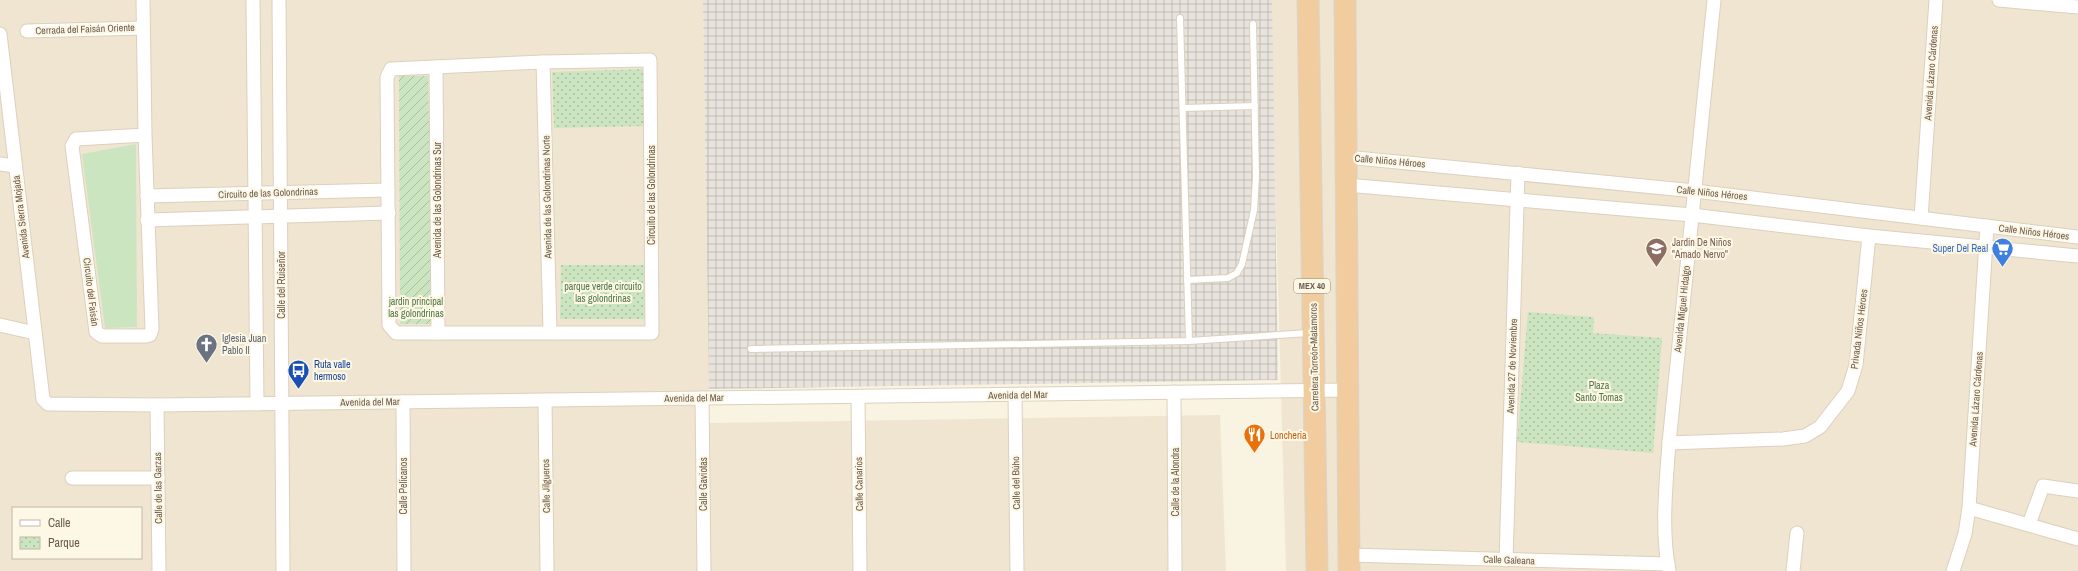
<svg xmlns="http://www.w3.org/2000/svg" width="2078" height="571" font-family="'Archivo Narrow',sans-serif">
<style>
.residential{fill:#f0e5d0;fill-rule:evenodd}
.industrial{fill:url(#industrial-grid)}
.grass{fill:#cce5c1}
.park{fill:url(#park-dots)}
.garden{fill:url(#garden-furrows)}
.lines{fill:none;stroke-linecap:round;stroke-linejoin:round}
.service-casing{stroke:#dcd0be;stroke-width:8}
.minor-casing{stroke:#dcd0be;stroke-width:15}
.trunk-casing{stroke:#d9d4d0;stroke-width:23}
.service{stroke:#fff;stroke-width:6}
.minor{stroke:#fff;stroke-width:13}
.trunk{stroke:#f0cc9e;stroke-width:21}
.labels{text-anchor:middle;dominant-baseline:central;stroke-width:4;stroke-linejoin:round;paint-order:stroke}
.shield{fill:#fdf7e6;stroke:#998a7a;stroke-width:1}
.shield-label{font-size:9px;font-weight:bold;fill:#6e5b4b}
.street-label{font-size:10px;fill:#6e5b4b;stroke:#fdf7e6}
.education-label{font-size:10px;fill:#785e54;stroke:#fdf7e6;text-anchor:start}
.shop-label{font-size:10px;fill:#366cbe;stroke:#fdf7e6;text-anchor:end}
.park-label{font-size:10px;fill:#507847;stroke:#fdf7e6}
.worship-label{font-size:10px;fill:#5b616d;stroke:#fdf7e6;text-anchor:start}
.transit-label{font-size:10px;fill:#164399;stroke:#fdf7e6;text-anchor:start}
.food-label{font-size:10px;fill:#c56008;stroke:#fdf7e6;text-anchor:start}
</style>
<defs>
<pattern id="industrial-grid" width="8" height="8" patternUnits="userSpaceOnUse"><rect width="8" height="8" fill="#e8e3dc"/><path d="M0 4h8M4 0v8" fill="none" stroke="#c0bbb4"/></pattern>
<pattern id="park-dots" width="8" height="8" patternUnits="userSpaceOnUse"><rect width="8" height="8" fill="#cce5c1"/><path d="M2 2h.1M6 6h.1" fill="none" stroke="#aabd9f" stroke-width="1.8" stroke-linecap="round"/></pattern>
<pattern id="garden-furrows" width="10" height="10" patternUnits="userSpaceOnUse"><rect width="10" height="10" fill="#cce5c1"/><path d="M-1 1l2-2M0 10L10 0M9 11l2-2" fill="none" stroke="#aabd9f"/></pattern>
</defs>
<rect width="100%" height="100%" fill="#f9f3e1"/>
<!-- residential -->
<g class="residential">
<path d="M 0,0 L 703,0 L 709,389 L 708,423 L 1220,415 L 1226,571 L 0,571 ZM 13,508 L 141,508 L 141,558 L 13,558 Z"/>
<polygon points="1270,0 2078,0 2078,571 1286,571"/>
</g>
<!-- industrial -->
<polygon class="industrial" points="703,0 1272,0 1278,380 709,389"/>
<!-- grass -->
<polygon class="grass" points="136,144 137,327 105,328 82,154"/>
<!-- park -->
<g class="park">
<polygon points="644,69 646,126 554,128 552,72"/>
<polygon points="561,265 647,265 646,319 560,319"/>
<polygon points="1528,312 1594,317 1593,333 1662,338 1653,453 1517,442"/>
</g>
<!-- garden -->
<polygon class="garden" points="399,76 428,76 433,324 400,324"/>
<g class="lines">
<defs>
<g id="service">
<polyline points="1180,18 1189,341"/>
<polyline points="1183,108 1255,106"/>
<polyline points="1187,280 1228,278 1237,273 1242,264 1254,210 1256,177 1253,24"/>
<polyline points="751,349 1189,341 1309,333"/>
</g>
<g id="minor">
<polyline points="143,0 145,135 152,329 150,335 146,336 102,336 96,332 72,146 76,139 145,135"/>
<polyline points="253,0 257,404"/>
<polyline points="279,0 283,571"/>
<polyline points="1999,0 2078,7"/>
<polyline points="27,31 143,28"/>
<polyline points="0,34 43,399 48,404 157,405 1348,390"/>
<polygon points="650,60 652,333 396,333 389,325 387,77 391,69 543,62"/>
<polyline points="543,62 550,332"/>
<polyline points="436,67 438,333"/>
<polyline points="1346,157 1695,191 2078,237"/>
<polyline points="0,164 15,166"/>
<polyline points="1346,185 1692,215 1869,236 2078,256"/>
<polyline points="147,196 388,190"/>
<polyline points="1921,218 1936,0"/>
<polyline points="147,220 389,213"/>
<polyline points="0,325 35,333"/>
<polyline points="1174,392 1175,571"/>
<polyline points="1015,395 1017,571"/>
<polyline points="858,397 860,571"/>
<polyline points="702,398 704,571"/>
<polyline points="545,400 547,571"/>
<polyline points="403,402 404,571"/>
<polyline points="157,405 159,571"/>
<polyline points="1669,443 1783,439 1805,436 1820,427 1848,391 1856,365 1869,236"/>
<polyline points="72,478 158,478"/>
<polyline points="1969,508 2078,539"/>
<polyline points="2029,524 2043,486 2078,491"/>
<polyline points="1349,555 1668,564"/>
<polyline points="1506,560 1518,173"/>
<path d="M 1669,571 C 1661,529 1666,485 1669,443 L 1714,0"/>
<polyline points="1793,571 1797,533"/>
<polyline points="1953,571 1965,534 1969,508 1987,226"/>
</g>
<g id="trunk">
<polyline points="1308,0 1317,571"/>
<polyline points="1345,0 1349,571"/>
</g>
</defs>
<!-- service casing -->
<use href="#service" class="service-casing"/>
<!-- minor casing -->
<use href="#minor" class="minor-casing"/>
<!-- trunk casing -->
<use href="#trunk" class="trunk-casing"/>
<!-- service -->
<use href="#service" class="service"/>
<!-- minor -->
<use href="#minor" class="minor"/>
<!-- trunk -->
<use href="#trunk" class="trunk"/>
</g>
<!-- icons -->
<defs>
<symbol id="school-pin" viewBox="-11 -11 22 30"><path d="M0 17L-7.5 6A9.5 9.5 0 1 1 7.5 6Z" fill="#8d6e63" stroke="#fdf7e6"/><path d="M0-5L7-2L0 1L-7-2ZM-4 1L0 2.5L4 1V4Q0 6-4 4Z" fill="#fff"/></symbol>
<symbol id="supermarket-pin" viewBox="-11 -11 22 30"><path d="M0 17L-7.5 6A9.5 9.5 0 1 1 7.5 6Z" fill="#3f7fe0" stroke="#fdf7e6"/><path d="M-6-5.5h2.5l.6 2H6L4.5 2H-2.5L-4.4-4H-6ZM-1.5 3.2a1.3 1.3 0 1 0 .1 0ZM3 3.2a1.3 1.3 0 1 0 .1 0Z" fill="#fff"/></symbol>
<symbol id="church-pin" viewBox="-11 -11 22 30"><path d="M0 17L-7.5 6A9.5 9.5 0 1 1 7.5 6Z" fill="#6b7280" stroke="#fdf7e6"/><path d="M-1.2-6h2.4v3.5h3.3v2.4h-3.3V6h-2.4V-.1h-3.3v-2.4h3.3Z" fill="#fff"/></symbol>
<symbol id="bus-pin" viewBox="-11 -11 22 30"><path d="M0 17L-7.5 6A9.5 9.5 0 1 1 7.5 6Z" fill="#1a4fb4" stroke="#fdf7e6"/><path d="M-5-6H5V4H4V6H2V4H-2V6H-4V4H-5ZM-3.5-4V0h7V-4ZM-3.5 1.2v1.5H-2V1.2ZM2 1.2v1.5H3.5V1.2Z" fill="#fff"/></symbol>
<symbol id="restaurant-pin" viewBox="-11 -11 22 30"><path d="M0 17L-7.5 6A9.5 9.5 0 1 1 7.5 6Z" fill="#e8710a" stroke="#fdf7e6"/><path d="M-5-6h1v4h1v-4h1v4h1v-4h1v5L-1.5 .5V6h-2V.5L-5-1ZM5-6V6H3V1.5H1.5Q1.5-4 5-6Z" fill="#fff"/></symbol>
</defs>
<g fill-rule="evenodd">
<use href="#school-pin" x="1644" y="236" width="25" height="34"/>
<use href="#supermarket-pin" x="1990" y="236" width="25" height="34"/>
<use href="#church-pin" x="194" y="332" width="25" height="34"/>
<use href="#bus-pin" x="286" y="358" width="25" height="34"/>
<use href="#restaurant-pin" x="1242" y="422" width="25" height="34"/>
</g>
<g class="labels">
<!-- shield labels -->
<rect class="shield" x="1294" y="279" width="36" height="14" rx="3"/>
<g class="shield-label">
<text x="1312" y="286">MEX 40</text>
</g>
<!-- street labels -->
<g class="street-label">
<text transform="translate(85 29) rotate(-2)">Cerrada del Faisán Oriente</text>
<text transform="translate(1931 73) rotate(-86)">Avenida Lázaro Cárdenas</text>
<text transform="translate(1390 161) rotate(5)">Calle Niños Héroes</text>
<text transform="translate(268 193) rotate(-2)">Circuito de las Golondrinas</text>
<text transform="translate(1712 193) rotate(6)">Calle Niños Héroes</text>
<text transform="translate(651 195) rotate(-90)">Circuito de las Golondrinas</text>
<text transform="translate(547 197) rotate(-91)">Avenida de las Golondrinas Norte</text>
<text transform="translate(437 200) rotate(-90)">Avenida de las Golondrinas Sur</text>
<text transform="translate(21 217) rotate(-97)">Avenida Sierra Mojada</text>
<text transform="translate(2034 232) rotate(7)">Calle Niños Héroes</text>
<text transform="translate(281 285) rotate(-90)">Calle del Ruiseñor</text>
<text transform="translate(91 292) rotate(83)">Circuito del Faisán</text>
<text transform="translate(1682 309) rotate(-84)">Avenida Miguel Hidalgo</text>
<text transform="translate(1859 329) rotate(-83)">Privada Niños Héroes</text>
<text transform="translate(1314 357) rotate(-91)">Carretera Torreón-Matamoros</text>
<text transform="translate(1512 366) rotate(-88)">Avenida 27 de Noviembre</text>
<text transform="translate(1018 395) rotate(-1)">Avenida del Mar</text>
<text transform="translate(694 398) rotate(-1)">Avenida del Mar</text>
<text transform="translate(1976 399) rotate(-86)">Avenida Lázaro Cárdenas</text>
<text transform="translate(370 402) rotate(-1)">Avenida del Mar</text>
<text transform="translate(1175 482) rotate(-90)">Calle de la Alondra</text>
<text transform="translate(1016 483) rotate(-91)">Calle del Búho</text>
<text transform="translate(703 484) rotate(-90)">Calle Gaviotas</text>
<text transform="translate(859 484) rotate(-91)">Calle Canarios</text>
<text transform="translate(403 486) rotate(-90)">Calle Pelícanos</text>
<text transform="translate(546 486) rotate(-91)">Calle Jilgueros</text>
<text transform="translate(158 488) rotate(-91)">Calle de las Garzas</text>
<text transform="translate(1509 560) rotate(2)">Calle Galeana</text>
</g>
<!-- education labels -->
<g class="education-label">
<text x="1672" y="242">Jardin De Niños<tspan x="1672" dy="12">"Amado Nervo"</tspan></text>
</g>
<!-- shop labels -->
<g class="shop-label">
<text x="1988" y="248">Super Del Real</text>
</g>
<!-- park labels -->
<g class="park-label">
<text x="603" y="286">parque verde circuito<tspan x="603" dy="12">las golondrinas</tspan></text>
<text x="416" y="301">jardin principal<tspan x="416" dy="12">las golondrinas</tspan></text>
<text x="1599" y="385">Plaza<tspan x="1599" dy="12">Santo Tomas</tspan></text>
</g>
<!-- worship labels -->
<g class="worship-label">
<text x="222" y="338">Iglesia Juan<tspan x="222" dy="12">Pablo II</tspan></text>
</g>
<!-- transit labels -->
<g class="transit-label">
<text x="314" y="364">Ruta valle<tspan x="314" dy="12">hermoso</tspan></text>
</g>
<!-- food labels -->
<g class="food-label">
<text x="1270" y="435">Loncheria</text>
</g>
</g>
<!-- legend -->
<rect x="12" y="507" width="130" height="52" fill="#fdf7e6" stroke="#c4b9a8"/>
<rect x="20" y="520" width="20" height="6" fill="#ffffff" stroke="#c4b9a8"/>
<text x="48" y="527" font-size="12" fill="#6e5b4b">Calle</text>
<rect x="20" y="537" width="20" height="12" fill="url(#park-dots)" stroke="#c4b9a8"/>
<text x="48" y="547" font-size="12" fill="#6e5b4b">Parque</text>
</svg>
